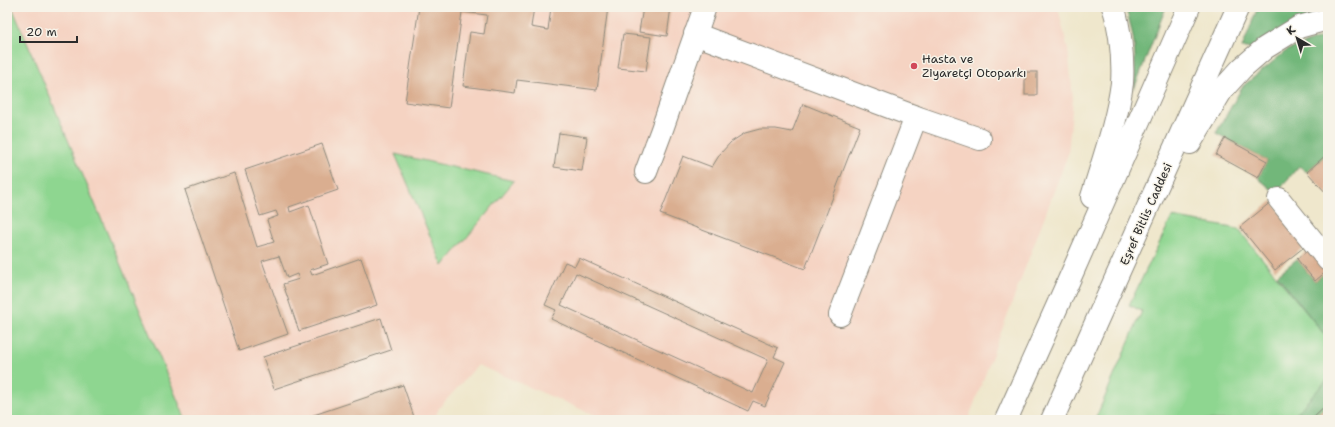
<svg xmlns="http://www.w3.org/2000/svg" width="1335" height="427" font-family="'Shantell Sans',sans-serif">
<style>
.built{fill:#f5d3c2}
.green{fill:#8ed690;stroke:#5c805e}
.forest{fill:#72b77a;stroke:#4e7152}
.building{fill:#daae90;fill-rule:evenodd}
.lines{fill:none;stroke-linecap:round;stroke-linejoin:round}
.minor-casing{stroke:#8d897c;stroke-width:24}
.major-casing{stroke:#8d897c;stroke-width:24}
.minor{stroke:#fff;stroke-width:22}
.major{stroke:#fff;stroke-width:22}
.poi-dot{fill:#d1495b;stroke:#f7f3e8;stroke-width:1.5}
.labels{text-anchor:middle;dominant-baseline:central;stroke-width:3;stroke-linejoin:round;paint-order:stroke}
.poi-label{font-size:12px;fill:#2b2b2b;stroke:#f7f3e8;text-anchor:start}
.street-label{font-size:12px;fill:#2b2b2b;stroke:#f7f3e8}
</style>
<rect width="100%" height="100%" fill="#f7f3e8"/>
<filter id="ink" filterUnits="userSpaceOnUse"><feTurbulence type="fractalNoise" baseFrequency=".025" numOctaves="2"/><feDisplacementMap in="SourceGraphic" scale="8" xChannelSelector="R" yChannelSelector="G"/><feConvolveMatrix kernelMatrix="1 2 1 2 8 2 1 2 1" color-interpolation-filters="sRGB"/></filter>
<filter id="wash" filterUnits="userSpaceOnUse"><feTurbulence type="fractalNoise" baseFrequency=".012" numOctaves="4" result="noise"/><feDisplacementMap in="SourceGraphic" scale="16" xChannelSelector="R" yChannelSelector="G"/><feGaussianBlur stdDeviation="0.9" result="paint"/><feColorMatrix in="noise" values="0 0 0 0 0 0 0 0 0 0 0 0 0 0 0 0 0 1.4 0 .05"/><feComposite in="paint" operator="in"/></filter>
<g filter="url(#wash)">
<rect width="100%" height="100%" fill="#efe7cc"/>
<!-- built -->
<polygon class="built" points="12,7 1058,7 1068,50 1073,99 1068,154 968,420 606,420 478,365 439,408 434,420 186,420"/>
<!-- green -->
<g class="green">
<polygon points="7,7 12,7 186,420 7,420"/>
<polygon points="395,154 514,181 443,266"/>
<polygon points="1172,217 1238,229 1328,339 1328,379 1290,420 1095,420 1142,311 1129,305"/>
</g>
<!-- forest -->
<g class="forest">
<path d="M 1125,7 L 1166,7 L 1134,89 C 1136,57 1136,38 1125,7 Z"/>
<polygon points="1258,7 1328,7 1328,9 1250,48 1242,48"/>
<polygon points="1328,35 1328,153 1307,172 1299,166 1276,193 1258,178 1267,161 1216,133 1243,86 1286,51"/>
<polygon points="1297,259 1315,281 1328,270 1328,339 1277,275"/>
<polygon points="1328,379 1328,404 1311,420 1290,420"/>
</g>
<g id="blocks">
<!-- building -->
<g class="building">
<polygon points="419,7 534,7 531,27 548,30 551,7 608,7 597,90 517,80 515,93 463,86 470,32 484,34 487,15 462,12 449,108 405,102"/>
<polygon points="643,7 671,7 667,36 639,32"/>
<polygon points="623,34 651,37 646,71 618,68"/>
<rect x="1025" y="72" width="12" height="23"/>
<polygon points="803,104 860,127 805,269 660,214 683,156 712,167 720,154 731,142 745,133 760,129 776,129 792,132"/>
<polygon points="559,133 587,137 582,171 554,167"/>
<polygon points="1225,138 1267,161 1258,178 1216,155"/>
<polygon points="322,144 338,190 289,207 290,212 309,205 328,264 310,270 312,275 361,258 377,305 299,331 283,284 299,279 297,274 287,278 279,256 262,261 288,334 239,351 185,190 234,173 257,247 274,242 267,220 278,216 276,211 260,216 245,170"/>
<polygon points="1328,153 1328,195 1307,172"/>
<polygon points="1272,201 1308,244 1275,270 1240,227"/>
<polygon points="1312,247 1328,270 1315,281 1297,259"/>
<path d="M 579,258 L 778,348 L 774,357 L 785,362 L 765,406 L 753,401 L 748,411 L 551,319 L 556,310 L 545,305 L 565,262 L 575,266 ZM 576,273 L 768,360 L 753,393 L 561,305 Z"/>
<polygon points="381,318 391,350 274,389 263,357"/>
<polygon points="403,385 414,417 405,420 299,420"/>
<polygon points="1328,404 1328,420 1311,420"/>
</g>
</g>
</g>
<g filter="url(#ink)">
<use href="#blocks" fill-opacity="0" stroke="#8d897c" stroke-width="1"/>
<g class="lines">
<defs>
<g id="minor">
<polyline points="695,34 916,117 980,139"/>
<polyline points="646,172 661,132 705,7"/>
<polyline points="1279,199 1328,260"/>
<polyline points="840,315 916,117"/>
</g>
<g id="major">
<polyline points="1190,143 1222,90 1242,68 1265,48 1299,27 1328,19"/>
<path d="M 1092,197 C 1103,160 1117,122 1122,83 C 1123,68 1122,52 1120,37 C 1118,27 1117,16 1113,7"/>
<polyline points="1006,420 1069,280 1189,7"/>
<polyline points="1052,420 1238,7"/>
</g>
</defs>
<!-- minor casing -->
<use href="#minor" class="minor-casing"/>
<!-- major casing -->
<use href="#major" class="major-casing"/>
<!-- minor -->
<use href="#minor" class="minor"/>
<!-- major -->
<use href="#major" class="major"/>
</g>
</g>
<!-- markers -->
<circle class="poi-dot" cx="914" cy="66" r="4"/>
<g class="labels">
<!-- poi labels -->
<g class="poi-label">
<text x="922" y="59">Hasta ve<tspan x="922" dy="14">Ziyaretçi Otoparkı</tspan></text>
</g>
<!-- street labels -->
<g class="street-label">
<text transform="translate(1146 214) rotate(-66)">Eşref Bitlis Caddesi</text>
</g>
</g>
<!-- margin -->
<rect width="1335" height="427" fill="none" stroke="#f7f3e8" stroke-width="24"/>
<!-- north arrow -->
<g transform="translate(1297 38) rotate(322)" stroke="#f7f3e8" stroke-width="3" paint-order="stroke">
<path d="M0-3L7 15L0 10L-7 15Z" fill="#2b2b2b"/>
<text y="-6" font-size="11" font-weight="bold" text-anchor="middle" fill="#2b2b2b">K</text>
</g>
<!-- scale -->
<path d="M20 36v6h57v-6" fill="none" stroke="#2b2b2b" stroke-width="2"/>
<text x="26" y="36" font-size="12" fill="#2b2b2b" stroke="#f7f3e8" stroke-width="3" paint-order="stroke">20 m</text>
</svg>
